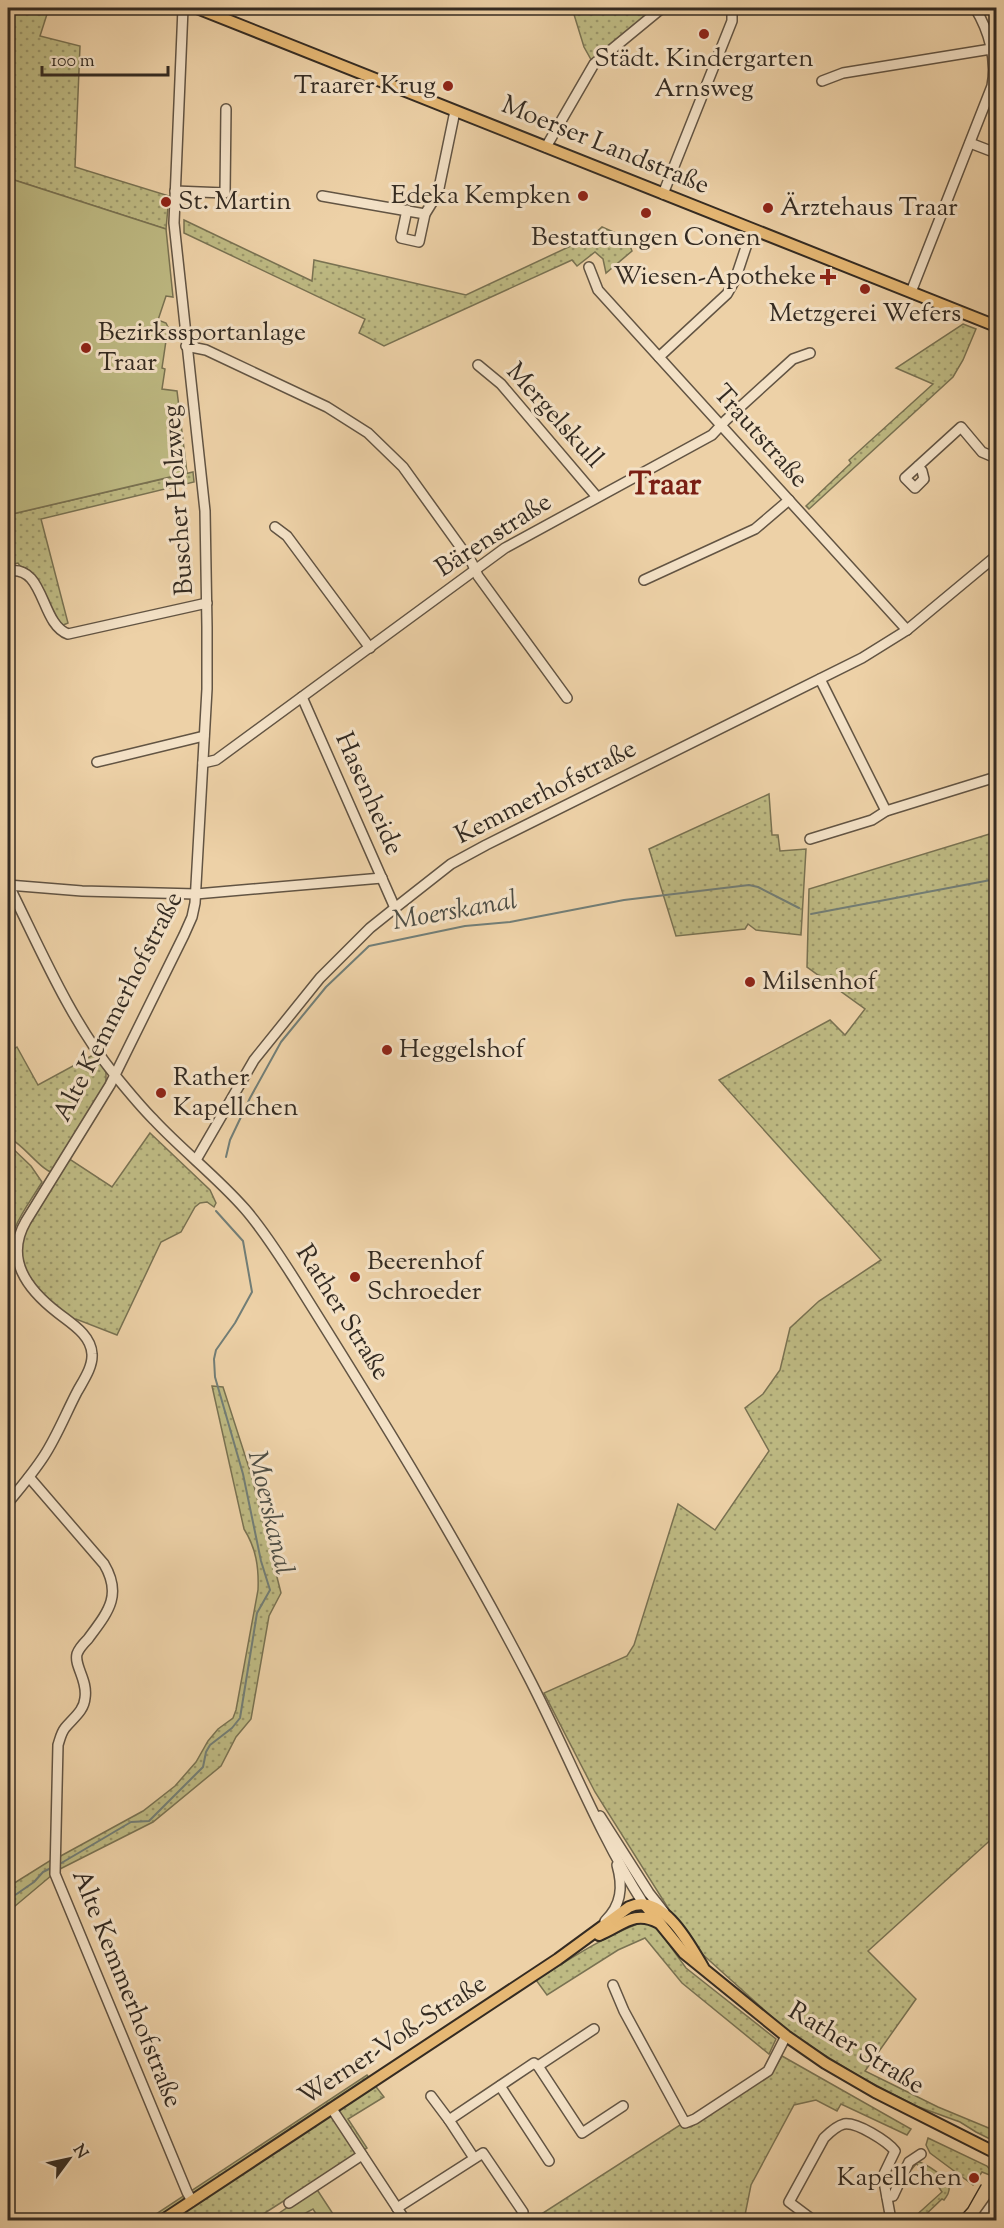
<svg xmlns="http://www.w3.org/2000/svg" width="1004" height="2228" font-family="'Sorts Mill Goudy',serif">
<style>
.grass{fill:url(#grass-dots);stroke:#797252;stroke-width:1.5}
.garden{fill:#beba83;stroke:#797252;stroke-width:1.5}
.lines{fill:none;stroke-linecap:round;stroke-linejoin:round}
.stream{stroke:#727e77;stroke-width:2}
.minor-casing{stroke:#625443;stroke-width:12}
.major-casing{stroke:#342b22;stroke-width:14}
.minor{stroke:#f3e1c6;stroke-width:9}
.major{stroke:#e6b874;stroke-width:10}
.tram{stroke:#342b22;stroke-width:1.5}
.poi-dot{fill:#8f2418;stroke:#f3e1c6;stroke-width:2}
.labels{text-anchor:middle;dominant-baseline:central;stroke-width:6;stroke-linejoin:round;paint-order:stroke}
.poi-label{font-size:26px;fill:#342b22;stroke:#f3e1c6;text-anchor:start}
.street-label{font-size:26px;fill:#342b22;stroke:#f3e1c6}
.water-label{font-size:27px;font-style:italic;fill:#4e4e45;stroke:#f3e1c6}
.district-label{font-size:32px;font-weight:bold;fill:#7a1f14;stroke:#f3e1c6}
</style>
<defs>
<pattern id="grass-dots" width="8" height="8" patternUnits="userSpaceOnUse" patternTransform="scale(1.5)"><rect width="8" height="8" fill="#beba83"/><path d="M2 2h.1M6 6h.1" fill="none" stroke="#9b976b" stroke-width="1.8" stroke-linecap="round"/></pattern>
</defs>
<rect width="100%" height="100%" fill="#edd1a7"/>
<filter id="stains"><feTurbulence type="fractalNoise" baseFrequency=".00333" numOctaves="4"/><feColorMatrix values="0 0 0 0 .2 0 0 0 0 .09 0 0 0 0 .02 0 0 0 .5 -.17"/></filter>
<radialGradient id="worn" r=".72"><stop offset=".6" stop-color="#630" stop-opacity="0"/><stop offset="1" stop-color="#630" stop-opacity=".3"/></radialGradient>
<!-- grass -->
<g class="grass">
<polygon points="8,8 49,8 40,36 80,46 75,167 169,196 166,229 8,178"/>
<polygon points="572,8 653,8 654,11 593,63 584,47"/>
<polygon points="184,220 312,281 314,260 466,295 592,236 602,227 627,238 632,251 606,273 603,259 595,252 577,266 572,260 384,346 359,333 365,319 184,233"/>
<polygon points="963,324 976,329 963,360 953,377 809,509 806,506 851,463 849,460 933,384 896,368"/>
<polygon points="193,472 194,482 41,519 68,623 61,626 34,575 27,569 20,566 18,563 8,565 8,515"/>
<polygon points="769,794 772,835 778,835 780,851 806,849 801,935 756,930 748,924 745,929 676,936 649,849"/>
<polygon points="996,832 996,1835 868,1951 916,1999 865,2071 938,2107 996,2131 996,2142 976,2132 960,2122 916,2106 860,2077 792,2035 700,1952 675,1919 595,1792 544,1693 627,1656 634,1645 678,1504 715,1530 769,1451 745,1408 763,1394 780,1370 790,1328 819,1301 881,1260 719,1080 830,1020 845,1035 865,1009 807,967 809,889"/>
<path d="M 17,1047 L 38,1085 L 95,1054 L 106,1072 L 106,1084 L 51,1172 C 40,1169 24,1145 8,1137 L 8,1053 Z"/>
<polygon points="150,1133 210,1190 216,1203 214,1207 207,1202 200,1203 195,1207 181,1232 161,1242 117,1335 76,1319 73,1320 42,1294 29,1277 22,1262 21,1238 68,1158 112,1187"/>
<path d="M 8,1144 L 31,1166 L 42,1182 C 28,1206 3,1233 14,1261 L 8,1266 Z"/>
<path d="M 212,1386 L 223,1387 L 251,1474 L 281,1593 L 269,1616 L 251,1719 L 236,1737 L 221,1766 L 153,1822 L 58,1870 L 57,1858 L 143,1811 L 175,1786 L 196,1762 L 208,1741 L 218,1729 L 233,1718 L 236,1710 L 258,1590 C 259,1567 256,1548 244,1529 Z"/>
<polygon points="51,1860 52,1875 8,1912 8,1887"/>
<path d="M 640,1923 L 651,1923 L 660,1932 L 686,1968 L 776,2039 L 769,2054 L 682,1983 L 645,1938 L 618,1950 L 547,1995 L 536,1980 C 570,1959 603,1937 640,1923 Z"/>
<polygon points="782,2056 911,2129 907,2135 841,2104 837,2111 816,2100 794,2105 751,2185 744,2220 532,2220 680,2125 691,2127 771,2074"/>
<polygon points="367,2075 384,2097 348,2119 367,2148 260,2216 263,2220 147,2220"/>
<polygon points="928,2138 987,2166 992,2172 992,2176 982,2172 973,2185 930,2153 926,2145"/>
<path d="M 917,2161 C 926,2164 946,2176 949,2186 C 950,2192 947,2196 944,2200 L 942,2199 L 920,2220 L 911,2220 L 942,2192 L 938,2186 L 941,2181 L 916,2164 L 912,2169 L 910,2167 Z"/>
</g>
<!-- garden -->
<g class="garden">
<polygon points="8,178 166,229 173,297 166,296 158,320 166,323 168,327 162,368 165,369 162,389 177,391 187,473 8,515"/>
<polygon points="316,2188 337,2220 320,2220 313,2209 300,2216 302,2220 269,2220"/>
</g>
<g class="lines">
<!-- stream -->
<g class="stream">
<polyline points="811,914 996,879"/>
<polyline points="226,1157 230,1140 250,1098 281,1042 326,987 369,946 465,926 510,922 624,900 749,885 758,887 799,908"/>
<polyline points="58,1865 131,1822 149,1821 203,1767 206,1752 210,1745 232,1728 240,1718 257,1613 270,1590 261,1561 243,1474 215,1377 214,1359 216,1350 235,1323 252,1292 243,1241 216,1211"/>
<polyline points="8,1900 34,1882 43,1872 53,1867"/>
</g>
<defs>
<g id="minor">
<polyline points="822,81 843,73 991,49"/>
<polyline points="970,143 996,153"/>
<polyline points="546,147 594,64 662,8"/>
<polyline points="175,191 225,193 226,109"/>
<polyline points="663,194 732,21 732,8"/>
<polyline points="322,196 425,214"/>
<polyline points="407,210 401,238 419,242 425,214 438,193 455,111"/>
<polyline points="589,267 598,290 907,630"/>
<path d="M 911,292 L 992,86 C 997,59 989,31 975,8"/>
<polyline points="186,346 206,350 327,407 368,433 403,467 472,563 478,576 567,698"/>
<polyline points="659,357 727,294 735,280 752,229"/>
<polyline points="478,365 501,384 597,497"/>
<polyline points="918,466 922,471 924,479 915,488 905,478 961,427 982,452 996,458"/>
<polyline points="275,527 287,536 370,648"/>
<path d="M 8,571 C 45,564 40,624 68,634 L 207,603"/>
<polyline points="644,580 755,529 789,500"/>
<polyline points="820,679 886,811"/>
<polyline points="302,697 395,908"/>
<polyline points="97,762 204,736"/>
<polyline points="203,763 216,760 505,548 712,435 726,420 793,359 810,353"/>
<polyline points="810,839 872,820 886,811 996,777"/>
<path d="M 8,884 C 40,948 69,1018 114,1074 C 127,1090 140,1106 154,1120 C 183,1151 217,1177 245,1209 C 265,1232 281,1258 297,1283 C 378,1412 458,1541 528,1676 C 567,1751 597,1831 643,1903"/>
<polyline points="8,885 82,891 196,894 382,878"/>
<polyline points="196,1160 254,1060 320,978 370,928 395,908 451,864 486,845 862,658 907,630 996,556"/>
<path d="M 29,1477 L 104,1564 C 123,1596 107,1613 88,1639 C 84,1643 79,1648 77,1654 C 74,1666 88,1680 85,1698 C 84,1711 73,1718 65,1728 C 61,1733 60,1739 58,1745 L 55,1874 L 187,2192 L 192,2201"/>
<path d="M 8,1503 C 20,1488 33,1473 44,1456 C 57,1436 66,1413 77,1392 C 83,1381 93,1367 92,1354 C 91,1335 72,1324 58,1313 C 27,1289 4,1259 26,1221 L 110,1085 L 184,935 L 192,917 L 195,903 L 207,689 L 207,627 L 205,511 L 174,223 L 183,8"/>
<polyline points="600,1816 649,1893 664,1912"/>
<path d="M 605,1921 C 622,1905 623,1886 617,1865"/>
<polyline points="613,1985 624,2011 685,2123 695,2119 768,2071 786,2036"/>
<polyline points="538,2066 594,2029"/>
<polyline points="500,2086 549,2161"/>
<polyline points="431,2096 449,2120"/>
<polyline points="332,2109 405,2220"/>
<polyline points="474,2158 449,2120 534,2063 538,2066 582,2133 623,2106"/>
<polyline points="887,2197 893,2196 909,2162 921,2154"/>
<polyline points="289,2203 362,2155"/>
<polyline points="397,2208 483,2153 523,2212"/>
<path d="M 813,2220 L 789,2202 L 824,2138 C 829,2133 836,2126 844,2124 C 857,2122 887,2141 895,2151 L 883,2176 L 891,2220"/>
<polyline points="981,2220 996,2199"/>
</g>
<g id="major">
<polyline points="197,8 996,326"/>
<polyline points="645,1905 684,1953 786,2036 825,2063 875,2092 996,2153"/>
<path d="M 599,1935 C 622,1926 634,1909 659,1923"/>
<path d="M 163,2220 L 558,1959 L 629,1907 C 662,1892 689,1943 703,1967"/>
</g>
</defs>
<!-- minor casing -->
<use href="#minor" class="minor-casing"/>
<!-- major casing -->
<use href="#major" class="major-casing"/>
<!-- minor -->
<use href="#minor" class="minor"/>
<!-- major -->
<use href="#major" class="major"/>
<!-- tram -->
<polyline class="tram" points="957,2220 968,2208 981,2185"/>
</g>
<!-- markers -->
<g class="poi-dot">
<circle cx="704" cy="34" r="6"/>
<circle cx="448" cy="86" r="6"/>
<circle cx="583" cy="196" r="6"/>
<circle cx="166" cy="202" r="6"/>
<circle cx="768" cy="208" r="6"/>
<circle cx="646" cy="213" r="6"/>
<path d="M825 268h6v6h6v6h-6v6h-6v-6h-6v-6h6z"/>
<circle cx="865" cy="289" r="6"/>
<circle cx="86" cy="348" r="6"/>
<circle cx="750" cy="982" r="6"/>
<circle cx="387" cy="1050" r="6"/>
<circle cx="161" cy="1093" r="6"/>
<circle cx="355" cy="1277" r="6"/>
<circle cx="974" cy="2178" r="6"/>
</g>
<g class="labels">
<!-- poi labels -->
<g class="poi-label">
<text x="704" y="59" text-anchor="middle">Städt. Kindergarten<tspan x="704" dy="30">Arnsweg</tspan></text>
<text x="436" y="86" text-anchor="end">Traarer Krug</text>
<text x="571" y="196" text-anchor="end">Edeka Kempken</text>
<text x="178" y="202">St. Martin</text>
<text x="780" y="208">Ärztehaus Traar</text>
<text x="646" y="238" text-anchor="middle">Bestattungen Conen</text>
<text x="816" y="277" text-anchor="end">Wiesen-Apotheke</text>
<text x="865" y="314" text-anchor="middle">Metzgerei Wefers</text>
<text x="98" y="333">Bezirkssportanlage<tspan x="98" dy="30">Traar</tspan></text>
<text x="762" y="982">Milsenhof</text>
<text x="399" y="1050">Heggelshof</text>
<text x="173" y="1078">Rather<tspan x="173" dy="30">Kapellchen</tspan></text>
<text x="367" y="1262">Beerenhof<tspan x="367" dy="30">Schroeder</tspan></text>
<text x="962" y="2178" text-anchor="end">Kapellchen</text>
</g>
<!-- street labels -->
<g class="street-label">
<text transform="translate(605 146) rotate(22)">Moerser Landstraße</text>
<text transform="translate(554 416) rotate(48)">Mergelskull</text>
<text transform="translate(760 437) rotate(48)">Trautstraße</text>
<text transform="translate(179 500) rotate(-94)">Buscher Holzweg</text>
<text transform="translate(494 536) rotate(-33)">Bärenstraße</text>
<text transform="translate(546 793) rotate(-27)">Kemmerhofstraße</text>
<text transform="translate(368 794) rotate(66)">Hasenheide</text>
<text transform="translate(119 1007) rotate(-63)">Alte Kemmerhofstraße</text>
<text transform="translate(342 1313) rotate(58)">Rather Straße</text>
<text transform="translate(126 1989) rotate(68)">Alte Kemmerhofstraße</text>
<text transform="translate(393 2041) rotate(-33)">Werner-Voß-Straße</text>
<text transform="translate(856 2049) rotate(31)">Rather Straße</text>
</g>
<!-- water labels -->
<g class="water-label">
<text transform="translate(455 912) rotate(-10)">Moerskanal</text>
<text transform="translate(269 1513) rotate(77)">Moerskanal</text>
</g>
<!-- district labels -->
<g class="district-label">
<text x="665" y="486">Traar</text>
</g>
</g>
<!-- margin -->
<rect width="1004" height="2228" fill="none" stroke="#edd1a7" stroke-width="30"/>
<rect x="9" y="9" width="986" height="2210" fill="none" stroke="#342b22" stroke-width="3"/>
<rect x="15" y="15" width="974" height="2198" fill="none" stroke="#342b22" stroke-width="1.5"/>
<!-- north arrow -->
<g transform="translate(69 2159) rotate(57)" stroke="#f3e1c6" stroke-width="4.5" paint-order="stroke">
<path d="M0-4.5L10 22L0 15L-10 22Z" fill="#342b22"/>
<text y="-9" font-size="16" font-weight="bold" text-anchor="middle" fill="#342b22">N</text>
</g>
<!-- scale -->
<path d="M42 66v9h126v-9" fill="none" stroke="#342b22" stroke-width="3"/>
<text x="51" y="66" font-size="18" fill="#342b22" stroke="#f3e1c6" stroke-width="4.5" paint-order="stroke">100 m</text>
<rect width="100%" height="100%" filter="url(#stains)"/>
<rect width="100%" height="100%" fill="url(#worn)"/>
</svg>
